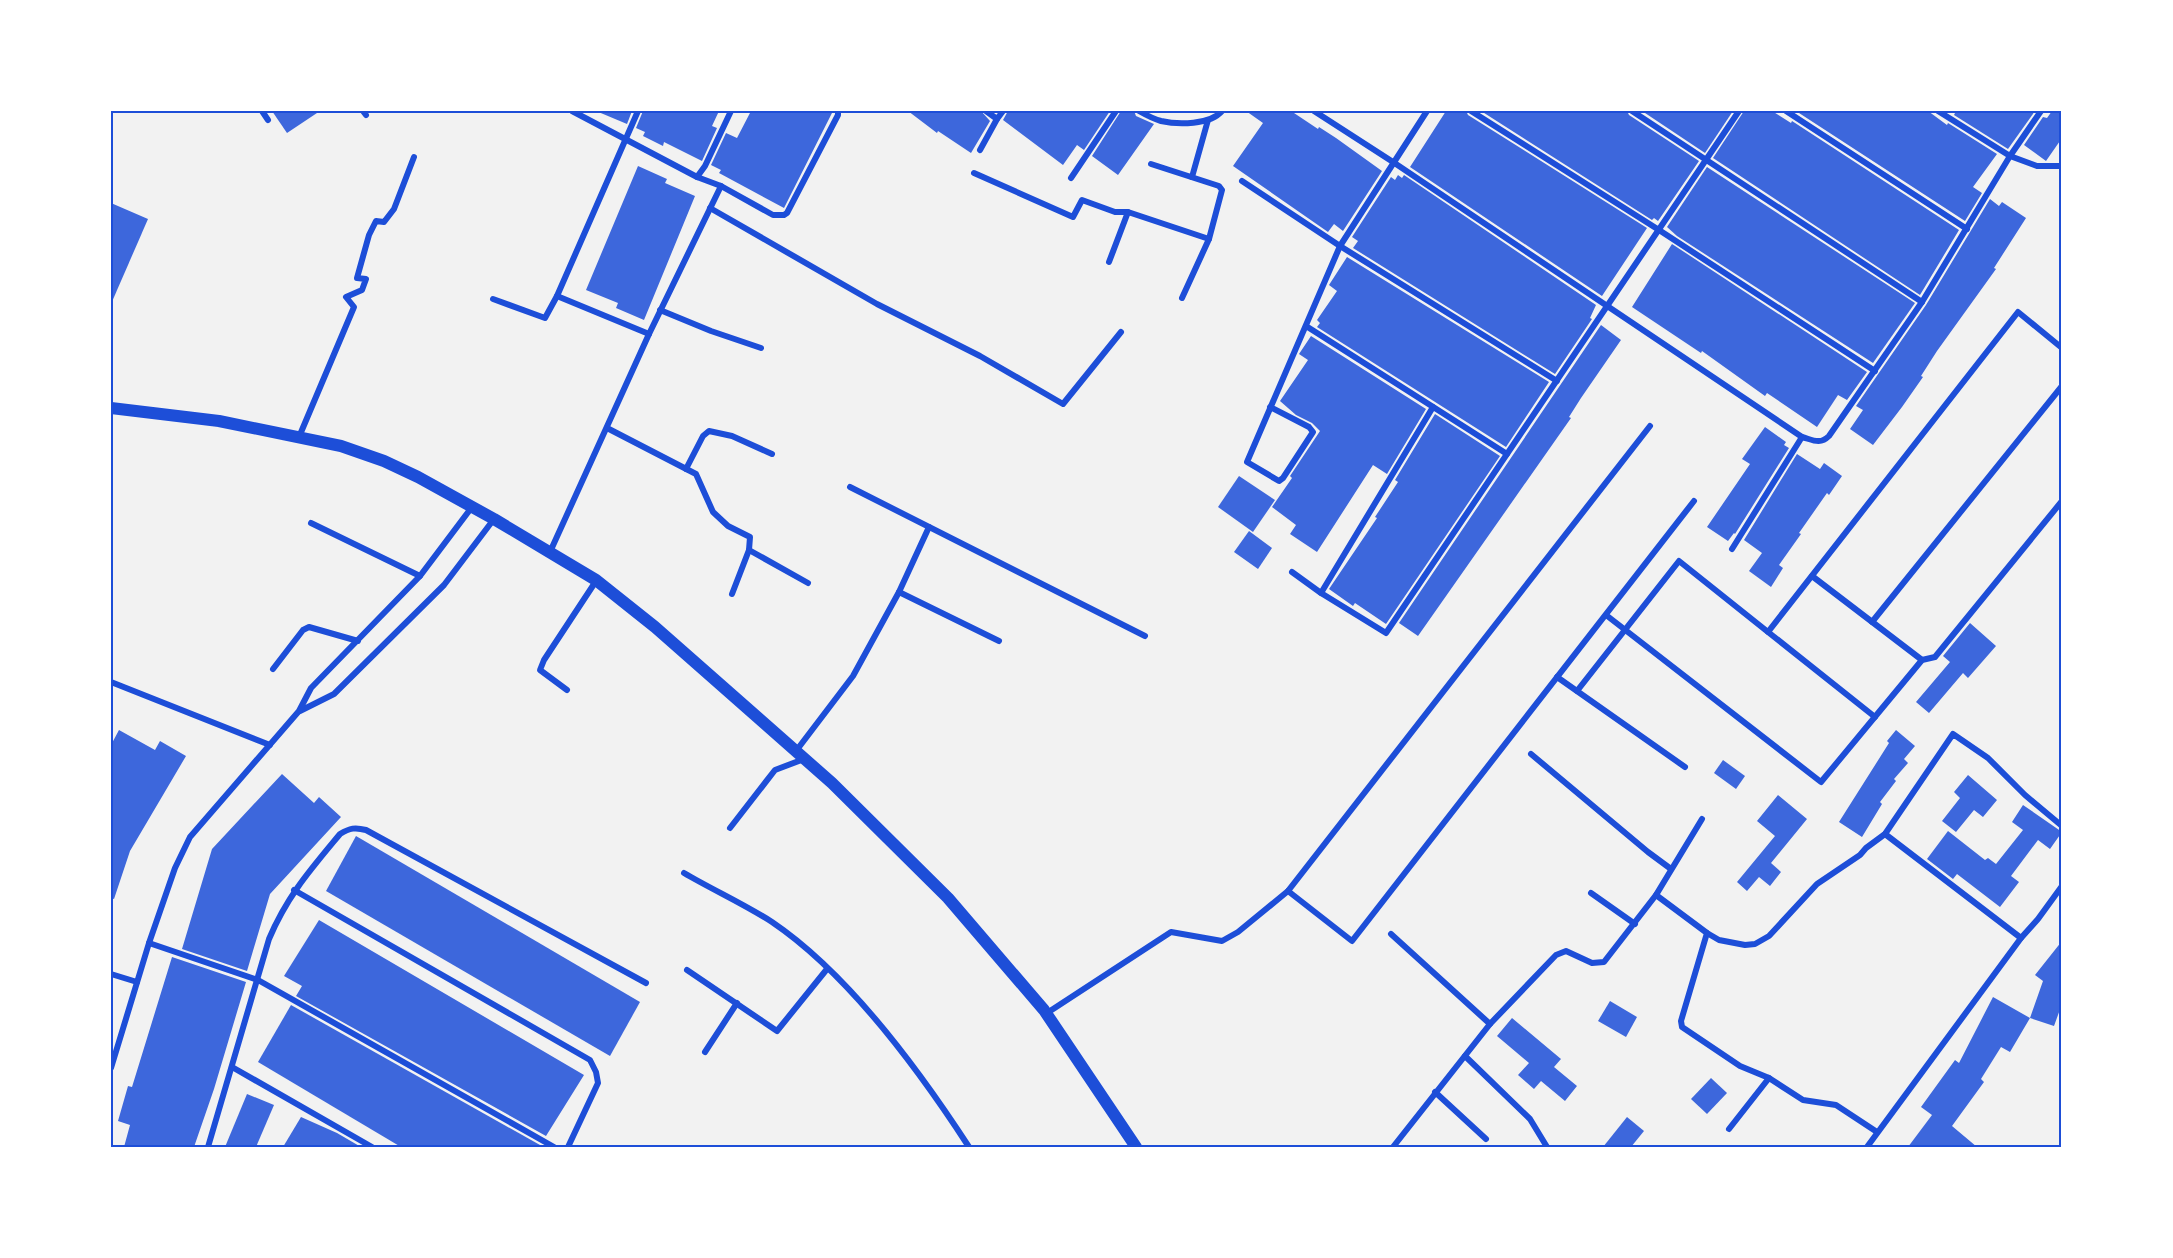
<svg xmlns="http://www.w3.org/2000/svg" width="2173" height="1258" font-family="Signika,sans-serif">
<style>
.building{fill:#3d67dc}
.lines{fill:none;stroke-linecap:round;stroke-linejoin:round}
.minor{stroke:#1d4ed8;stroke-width:6}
.secondary{stroke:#1d4ed8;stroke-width:12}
.neatline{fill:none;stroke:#1d4ed8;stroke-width:2}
</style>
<rect width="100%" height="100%" fill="#f2f2f2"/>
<!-- building -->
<g class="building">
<polygon points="272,111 320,111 287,133"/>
<polygon points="596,111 632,111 627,124"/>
<polygon points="643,111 719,111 712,126 717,128 702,161 664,142 663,146 643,136 645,132 636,128"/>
<polygon points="751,111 833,111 784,208 719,173 721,170 711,165 726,133 737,138"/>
<polygon points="908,111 981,111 990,121 971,153 938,131 937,133"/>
<polygon points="1008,111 1110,111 1084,150 1077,145 1063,165 1003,120"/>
<polygon points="1121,111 1134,111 1136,116 1154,124 1118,175 1092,156"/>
<polygon points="1246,111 1291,111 1318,129 1319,127 1336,138 1382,171 1343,231 1334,224 1328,232 1233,166 1263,123"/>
<polygon points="1446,111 1466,111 1468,115 1647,228 1602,296 1410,167"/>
<polygon points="1481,111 1627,111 1629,115 1699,161 1658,221 1654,218 1652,220"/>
<polygon points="1642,111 1733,111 1705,153"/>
<polygon points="1744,111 1772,111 1791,123 1792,121 1959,230 1920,295 1713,158"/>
<polygon points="1800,111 1928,111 1947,125 1948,123 1997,154 1973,187 1982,193 1965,221 1799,113"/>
<polygon points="1956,111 2035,111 2008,149 1954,115"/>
<polygon points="2052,111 2062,111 2062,138 2046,161 2024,145 2043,117 2047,118"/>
<polygon points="638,166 667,179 665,183 695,196 644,320 616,308 618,303 586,290"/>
<polygon points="1707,167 1915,303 1873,363 1677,236 1667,227"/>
<polygon points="1398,175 1402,178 1404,175 1596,305 1590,318 1592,319 1555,374 1353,248 1358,241 1352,237 1391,177 1395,180"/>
<polygon points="1990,199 1999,206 2002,202 2026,218 1994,268 1996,269 1937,351 1921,376 1923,377 1902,407 1873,445 1850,429 1863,410 1856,406 1926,305"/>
<polygon points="111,203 148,219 111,304"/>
<polygon points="1672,244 1867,372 1847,400 1838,395 1817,427 1767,393 1765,396 1702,351 1701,353 1632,307"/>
<polygon points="1347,257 1549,382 1506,447 1317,327 1320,323 1317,320 1337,291 1329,285"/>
<polygon points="1601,325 1621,340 1581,398 1569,417 1571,418 1418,636 1399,623"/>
<polygon points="1311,336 1426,409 1387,474 1373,465 1317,552 1290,534 1296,525 1272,507 1292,478 1290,476 1320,431 1312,423 1296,415 1280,401 1308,360 1299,354"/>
<polygon points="1435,414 1500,456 1386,624 1355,603 1353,606 1329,589 1377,518 1375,517 1398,482 1395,480"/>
<polygon points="1765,427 1786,442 1784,445 1789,448 1735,534 1734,533 1728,541 1707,527 1750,464 1742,459"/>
<polygon points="1797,454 1820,469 1824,463 1842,476 1829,495 1827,493 1799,533 1801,534 1779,565 1783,568 1771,587 1749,571 1762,553 1744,540"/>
<polygon points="1239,476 1275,500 1253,532 1218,507"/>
<polygon points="1249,531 1272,548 1258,569 1234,552"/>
<polygon points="1970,623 1996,646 1968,678 1963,673 1929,713 1916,702 1950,662 1943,656"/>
<polygon points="119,730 155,750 160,741 186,756 130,851 114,899 111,898 111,745"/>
<polygon points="1896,730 1915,746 1904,759 1908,763 1894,779 1896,781 1880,802 1882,804 1862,837 1839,822 1889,743 1887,741"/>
<polygon points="1723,760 1745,776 1736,789 1714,773"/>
<polygon points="282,774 314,803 319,797 341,817 270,894 247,971 182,949 212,849"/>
<polygon points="1968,775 1997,800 1983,817 1974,810 1956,832 1942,821 1960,798 1954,792"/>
<polygon points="1778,795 1807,819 1771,863 1781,872 1770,886 1759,877 1747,891 1737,882 1775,836 1757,821"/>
<polygon points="2023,805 2062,832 2050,849 2038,840 2011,876 2019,882 2000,907 1957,874 1953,879 1927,859 1948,831 1985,860 1988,858 1996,864 2023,830 2012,822"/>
<polygon points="356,836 640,1002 610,1056 326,891"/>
<polygon points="319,920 584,1075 546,1136 296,996 302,986 284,976"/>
<polygon points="2062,941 2062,1004 2054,1026 2030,1018 2043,981 2035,975"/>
<polygon points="172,957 246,982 214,1089 194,1147 124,1147 130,1125 118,1121 128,1086 132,1087"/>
<polygon points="1993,997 2030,1018 2010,1052 2001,1047 1981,1079 1984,1082 1952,1126 1977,1147 1908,1147 1932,1115 1921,1107 1955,1060 1959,1063"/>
<polygon points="1610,1001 1637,1017 1626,1037 1598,1021"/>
<polygon points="291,1005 540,1145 539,1147 401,1147 258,1062"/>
<polygon points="1512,1018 1561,1059 1554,1067 1577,1086 1565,1101 1541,1081 1534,1089 1518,1075 1529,1063 1497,1036"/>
<polygon points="1711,1078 1727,1093 1707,1114 1691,1099"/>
<polygon points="247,1094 274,1105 256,1147 225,1147"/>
<polygon points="301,1117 337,1133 361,1147 283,1147"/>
<polygon points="1627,1117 1644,1131 1631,1147 1603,1147"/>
</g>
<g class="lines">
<!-- minor -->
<g class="minor">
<polyline points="262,111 268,120"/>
<polyline points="363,111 366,115"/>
<polyline points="572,111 697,177"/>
<polyline points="638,111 557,296 649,334"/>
<polyline points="986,111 997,119 1003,111"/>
<path d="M 1139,111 C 1146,115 1154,119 1161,121 C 1178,125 1210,125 1222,111"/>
<path d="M 1314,111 L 1393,162 L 1802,437 C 1813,440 1820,445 1829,436 L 1922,302 L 2010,156 L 2041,111"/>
<polyline points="1471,111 1659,230 1875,371"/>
<polyline points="1632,111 1922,302"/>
<polyline points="1786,111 1967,229"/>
<polyline points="1938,111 2010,156 2037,166 2062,166"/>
<polyline points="980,150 997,119"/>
<polyline points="1151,164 1219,186 1222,190 1209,239 1182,298"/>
<polyline points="974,173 1073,217 1082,200 1115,212 1128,212 1209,239"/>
<polyline points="1192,177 1208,120"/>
<polyline points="1071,178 1116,111"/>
<polyline points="1242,181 1340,246 1557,381"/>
<polyline points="721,186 773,215 784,215 787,213 838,115 838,111"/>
<polyline points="710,208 877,304 980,356 1063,404 1121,332"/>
<polyline points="1109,262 1128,212"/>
<polyline points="493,299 545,318 557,296"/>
<polyline points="660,310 711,331 761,348"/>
<polyline points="1306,326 1507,454"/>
<polyline points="1270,407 1309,427 1313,432 1283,478 1279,481 1247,462 1340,246 1427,111"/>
<polyline points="607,428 696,474 713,512 728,526 750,537 749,550 808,583"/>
<polyline points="299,437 354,307 346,297 362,290 366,279 357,278 369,235 376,221 384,222 394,209 414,157"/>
<polyline points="686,469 703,436 709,431 732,436 772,454"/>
<polyline points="850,487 1145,636"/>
<polyline points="311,523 420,576"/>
<polyline points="1732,549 1802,437"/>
<polyline points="550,552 649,334 721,186 697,177 705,166 731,111"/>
<polyline points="1292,572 1321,593 1386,633 1739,111"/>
<polyline points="1812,576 1922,660"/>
<polyline points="899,592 999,641"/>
<polyline points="1321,593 1433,407"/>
<polyline points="732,594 749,550"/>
<polyline points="1606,615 1821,782 1922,660 1935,657 2062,501"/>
<polyline points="1872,622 2062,386"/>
<polyline points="273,669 303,630 309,627 358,641"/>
<polyline points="1557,677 1685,767"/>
<polyline points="111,682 270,745"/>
<polyline points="567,690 540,670 544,660 596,581"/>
<polyline points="1577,691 1679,561 1768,632"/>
<polyline points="300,711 334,694 444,585 494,519"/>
<polyline points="1875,717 1768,632 2018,312 2062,348"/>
<polyline points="796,751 853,676 899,592 929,527"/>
<polyline points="1531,754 1648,852 1671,869"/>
<polyline points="730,828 775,770 804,759"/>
<polyline points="1885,834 2021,938"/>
<path d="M 684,873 C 713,890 744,904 772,922 C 849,974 919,1070 969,1147"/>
<polyline points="294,890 590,1060 596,1072 598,1083 568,1147"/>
<polyline points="1288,891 1352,941 1694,501"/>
<polyline points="1591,893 1635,924"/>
<polyline points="1656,895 1707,933 1681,1021 1682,1027 1740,1066 1769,1078"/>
<polyline points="1707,933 1719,940 1745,945 1755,944 1769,936 1817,884 1860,855 1866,848 1885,834 1953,734 1988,758 2025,795 2062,826"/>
<polyline points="1391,934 1490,1024"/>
<polyline points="149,943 258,980 554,1147"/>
<polyline points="687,970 777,1031 827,969"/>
<polyline points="111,974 137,982"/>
<polyline points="1047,1013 1171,932 1222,941 1238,932 1288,891 1650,426"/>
<polyline points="705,1052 737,1003"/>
<polyline points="1465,1056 1530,1119 1547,1147"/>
<polyline points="232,1067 372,1147"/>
<polyline points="111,1068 149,943 175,868 190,837 299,711 311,688 420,576 472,507"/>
<polyline points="1435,1092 1486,1139"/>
<polyline points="1729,1129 1769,1078 1803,1100 1836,1105 1877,1132"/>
<path d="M 208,1147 L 269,939 C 287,896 311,869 340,834 C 350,828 355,827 366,830 L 646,983"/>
<polyline points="1393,1147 1490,1024 1556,955 1566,951 1592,963 1604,962 1656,895 1702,819"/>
<polyline points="1867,1147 2021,938 2038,919 2062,886"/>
</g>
<!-- secondary -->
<polyline class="secondary" points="111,408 219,421 341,446 384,461 418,477 494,519 596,580 655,627 832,783 948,898 1044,1010 1136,1147"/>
</g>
<!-- border -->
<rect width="2173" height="1258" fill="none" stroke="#ffffff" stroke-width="225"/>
<rect x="112" y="112" width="1948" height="1034" class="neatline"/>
</svg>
